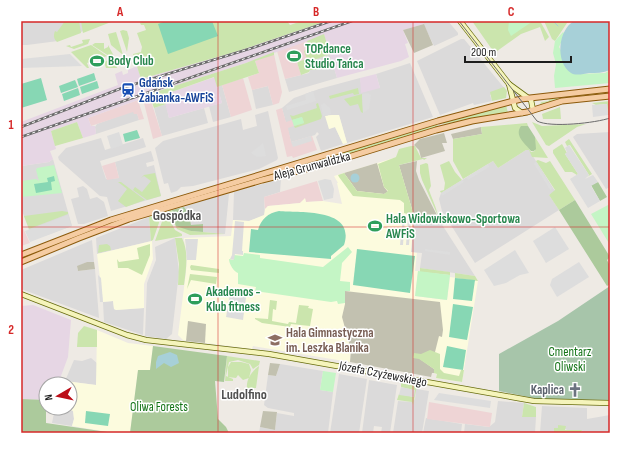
<svg xmlns="http://www.w3.org/2000/svg" width="631" height="454" font-family="'Sofia Sans Condensed',sans-serif">
<style>
.residential{fill:#dbdada}
.commercial{fill:#eed4d5}
.industrial{fill:#e6d6e4}
.education{fill:#fcfbde}
.construction{fill:#c2c1b0}
.grass{fill:#cbe5ad}
.forest{fill:#acca9c}
.cemetery{fill:#a7c5aa}
.park{fill:#c4f5c5}
.pitch{fill:#87d7b4}
.parking{fill:#ddd}
.water{fill:#a7d0d8}
.lines{fill:none;stroke-linecap:round;stroke-linejoin:round}
.stream{stroke:#a7d0d8;stroke-width:1}
.secondary-casing{stroke:#676c0d;stroke-width:6}
.primary-casing{stroke:#8c5a0b;stroke-width:7}
.secondary{stroke:#f5f4bb;stroke-width:4.5}
.primary{stroke:#f5cca2;stroke-width:5}
.tram{stroke:#6b6b6b;stroke-width:1}
.rail-casing{stroke:#6b6b6b;stroke-width:2.5}
.rail{stroke:#fff;stroke-width:1;stroke-dasharray:3;stroke-linecap:butt}
.grid{fill:none;stroke:#d62828;stroke-width:1;stroke-opacity:0.55}
.labels{text-anchor:middle;dominant-baseline:central;stroke-width:3;stroke-linejoin:round;paint-order:stroke}
.leisure-label{font-size:13px;font-weight:bold;fill:#27864d;stroke:#fff;text-anchor:start}
.transit-label{font-size:13px;font-weight:bold;fill:#164399;stroke:#fff;text-anchor:start}
.street-label{font-size:13px;fill:#1d1d1d;stroke:#fff}
.education-label{font-size:13px;font-weight:bold;fill:#785e54;stroke:#fff;text-anchor:start}
.park-label{font-size:13px;fill:#137316;stroke:#fff}
.worship-label{font-size:13px;font-weight:bold;fill:#5b616d;stroke:#fff;text-anchor:end}
.neighbourhood-label{font-size:14px;font-weight:bold;fill:#505050;stroke:#fff}
.neatline{fill:none;stroke:#d62828;stroke-width:1.5}
.grid-label{font-size:13px;text-anchor:middle;font-weight:bold;fill:#d62828}
</style>
<rect width="100%" height="100%" fill="#eeeae4"/>
<!-- residential -->
<g class="residential">
<polygon points="21,21 109,21 58,41 27,45 21,45"/>
<polygon points="422,21 448,21 458,33 458,35 434,46"/>
<polygon points="461,39 464,39 505,89 490,95 492,101 474,105 473,103 440,115 417,61"/>
<polygon points="330,54 337,78 289,92 285,79 309,73 310,70 316,70 313,60"/>
<polygon points="410,63 433,117 347,143 339,115 328,115 329,129 335,127 343,144 321,151 316,137 319,134 317,132 315,135 291,142 282,108 294,98 319,89 360,78 362,88 380,88 376,74"/>
<polygon points="222,85 231,117 213,122 209,106 222,103 217,87"/>
<polygon points="268,86 273,105 256,109 252,90"/>
<polygon points="166,104 169,118 204,108 208,123 162,136 154,108"/>
<polygon points="133,111 137,113 139,120 96,134 95,127 97,124"/>
<polygon points="268,111 278,158 277,160 259,169 193,186 181,187 177,191 171,193 168,183 164,184 155,148 163,141 241,119 243,130 257,126 255,115"/>
<polygon points="610,132 610,187 606,189 573,137 577,134"/>
<polygon points="101,138 105,150 143,138 146,147 100,161 106,179 119,178 115,162 151,151 154,161 146,163 147,167 154,165 161,196 111,211 107,197 100,196 59,160 58,157 66,148"/>
<polygon points="526,150 529,150 555,191 549,195 559,210 475,263 442,211 439,199 441,193 493,161 498,168"/>
<polygon points="53,159 72,226 33,240 21,208 21,166 49,162"/>
<polygon points="281,179 280,192 264,197 265,215 249,221 233,220 234,192"/>
<polygon points="83,186 87,189 90,199 97,197 104,202 108,216 84,224 78,224 71,199 79,197 77,188"/>
<polygon points="229,194 225,234 203,232 203,224 191,226 189,214 184,207 212,197"/>
<polygon points="414,216 441,223 475,276 420,268 422,253 411,252"/>
<polygon points="149,217 151,241 97,254 96,238"/>
<polygon points="175,238 179,272 172,334 166,339 145,336 147,283 156,260 155,247"/>
<polygon points="92,240 94,262 87,262 77,267 78,271 95,269 99,318 21,289 21,270"/>
<polygon points="113,301 114,309 116,310 144,308 143,335 104,322 103,302"/>
<polygon points="91,358 98,364 96,385 65,381 74,360 82,361"/>
<polygon points="280,364 323,371 320,390 333,392 328,433 275,431 274,433 259,433 260,427 275,430 277,413 294,416 294,413 268,408 264,405 268,375 276,376"/>
<polygon points="339,374 367,379 359,433 330,433"/>
<polygon points="369,380 397,385 390,433 381,433 382,427 374,426 373,433 362,433"/>
<polygon points="416,389 429,391 422,433 393,433 398,401 412,402 415,399"/>
<polygon points="498,401 524,403 522,417 536,417 535,433 464,433 465,424 489,427 495,422"/>
<polygon points="542,406 587,408 587,419 610,415 610,433 582,433 582,430 569,431 558,425 558,428 554,429 554,433 540,433"/>
<polygon points="55,408 73,410 74,419 72,426 52,423"/>
<polygon points="426,418 462,424 461,433 423,433"/>
</g>
<!-- commercial -->
<g class="commercial">
<polygon points="307,41 309,49 307,59 297,62 301,75 285,79 277,51"/>
<polygon points="274,54 282,92 279,103 273,105 268,86 252,90 248,77 259,73 255,61"/>
<polygon points="243,78 252,110 231,117 222,85"/>
<polygon points="138,100 144,119 139,120 137,114 134,114 133,112 91,126 88,118"/>
<polygon points="151,101 162,136 153,139 144,103"/>
<polygon points="282,108 286,122 292,120 294,126 288,128 291,142 312,136 317,150 293,158 292,156 287,157 276,110"/>
<polygon points="115,162 119,178 107,180 102,166"/>
<polygon points="317,181 323,201 306,202 305,199 300,203 268,206 265,209 264,197"/>
<polygon points="21,224 30,243 21,246"/>
<polygon points="429,402 492,413 490,427 427,419"/>
</g>
<!-- industrial -->
<g class="industrial">
<polygon points="327,21 422,21 424,24 403,30 408,43 405,44 409,57 401,61 337,78 324,35 246,63 138,98 138,100 88,118 91,126 95,126 96,134 83,138 77,122 51,131 56,149 50,151 53,159 49,162 21,166 21,122 118,85 115,74 122,71 123,75 128,73 128,70 137,66 141,79 238,51"/>
<polygon points="376,74 380,88 361,93 360,78"/>
<polygon points="215,77 222,103 169,118 163,95"/>
<polygon points="33,305 71,320 68,357 58,384 46,384 46,400 21,399 21,306"/>
</g>
<!-- education -->
<g class="education">
<polygon points="332,115 339,115 347,143 343,144 335,127 329,129 325,116"/>
<polygon points="397,157 414,216 411,252 417,253 415,271 418,271 415,296 447,300 450,277 478,281 462,382 436,378 437,374 434,373 434,369 351,350 350,362 253,346 252,349 183,340 178,335 186,272 187,256 184,238 231,236 233,220 249,221 264,215 265,209 268,206 300,203 305,198 306,202 323,201 342,204 337,183 338,183 334,176"/>
<polygon points="152,241 153,259 144,284 144,308 116,310 114,309 113,301 103,302 97,254"/>
<polygon points="97,330 128,343 153,346 150,370 138,371 130,433 114,433 72,426 74,419 73,411 65,408 70,408 70,384 63,384 65,381 96,385"/>
</g>
<!-- construction -->
<g class="construction">
<polygon points="424,24 433,45 414,53 403,30"/>
<polygon points="481,127 482,134 453,139 451,134"/>
<polygon points="444,133 447,143 442,143 445,151 421,158 419,150 414,145 420,139"/>
<polygon points="417,161 416,171 419,180 441,223 414,216 399,165"/>
<polygon points="377,163 384,187 388,192 384,194 357,191 344,173"/>
<polygon points="87,262 94,262 95,269 78,271 77,266"/>
<polygon points="345,291 440,302 443,330 442,337 439,336 435,352 428,357 420,359 434,369 434,373 432,373 431,377 350,362 351,350 342,317 345,304"/>
<polygon points="188,321 206,324 205,343 186,341"/>
<polygon points="270,363 280,364 276,376 268,375"/>
<polygon points="263,411 277,412 275,430 260,427"/>
</g>
<!-- grass -->
<g class="grass">
<path d="M 65,21 L 79,21 L 81,33 L 57,42 C 54,39 53,36 55,31 L 57,32 Z"/>
<polygon points="81,21 111,21 111,22 83,33"/>
<polygon points="145,21 287,21 290,25 302,21 327,21 238,51 141,79 133,54 141,52 142,47 137,33 146,30 144,25 141,25 140,23"/>
<polygon points="472,21 540,21 549,37 545,41 540,27 521,34 493,54 491,48"/>
<polygon points="544,21 574,21 567,23 555,41 552,39"/>
<polygon points="123,30 127,31 129,38 127,52 120,31"/>
<polygon points="116,32 123,55 111,45 108,34"/>
<polygon points="324,34 330,54 314,60 316,70 310,70 309,72 301,75 297,62 307,59 304,51 309,48 307,41"/>
<polygon points="90,39 88,44 74,49 66,46 70,45 71,47 83,43 82,40"/>
<polygon points="95,43 104,43 104,49 108,47 108,45 114,56 109,56 92,45"/>
<polygon points="91,45 107,56 87,63 89,68 87,68 71,52"/>
<polygon points="274,52 274,55 255,61 259,73 217,87 214,77 163,95 166,104 154,108 151,100 145,102 143,96 246,63"/>
<polygon points="114,57 117,68 106,68 104,62"/>
<polygon points="504,87 507,91 506,98 492,101 490,92"/>
<polygon points="358,88 359,94 354,95 353,93 330,99 329,96"/>
<polygon points="610,92 610,93 566,98 540,105 541,102 549,101 548,98"/>
<polygon points="362,94 363,113 361,112 358,104 350,106 344,99"/>
<polygon points="610,101 610,115 608,115 607,104 596,105 592,103"/>
<polygon points="318,103 322,116 321,119 295,128 294,126 304,123 302,117 292,120 290,115 293,116 317,108 316,104"/>
<polygon points="506,105 508,113 443,124 444,122"/>
<polygon points="560,107 561,119 543,119 542,114"/>
<polygon points="77,122 83,138 55,146 51,131"/>
<polygon points="532,122 542,126 586,124 577,127 549,146 546,145"/>
<polygon points="437,123 438,125 436,127 325,162 294,169 294,166"/>
<polygon points="527,123 528,126 521,126 527,145 531,152 535,151 535,137 548,158 532,157 529,150 526,150 498,168 493,161 463,179 453,161 453,139 482,134 481,127"/>
<polygon points="569,139 592,174 587,177 589,175 570,145 567,146 565,142"/>
<polygon points="562,144 567,153 565,154 578,174 577,175 572,172 565,172 553,153 553,150"/>
<polygon points="411,146 415,146 421,158 427,158 424,160 423,159 399,165 414,216 404,213 404,203 400,200 353,196 339,177 338,175 344,173 357,191 384,194 388,191 384,187 378,164 396,157 399,149"/>
<polygon points="538,160 546,163 550,161 575,200 559,210 549,195 555,190 536,161"/>
<polygon points="449,161 455,172 462,180 441,193 440,191 444,190 445,183 440,165"/>
<path d="M 426,163 L 428,164 L 431,186 L 429,190 C 432,199 436,206 438,216 L 422,180 L 420,173 L 420,165 Z"/>
<polygon points="155,173 161,196 147,200 133,190 135,187 142,192 151,181 144,176 141,178 144,175"/>
<polygon points="118,182 121,182 145,200 126,207 118,201 127,189"/>
<polygon points="172,210 175,221 191,231 225,234 190,235 177,229 168,211"/>
<polygon points="62,211 68,212 68,214 29,229 24,216"/>
<polygon points="162,214 153,240 151,241 149,217"/>
<polygon points="164,216 169,218 175,230 182,234 182,236 155,241"/>
<path d="M 175,238 L 182,238 C 189,252 186,270 184,285 L 178,285 L 179,264 Z"/>
<polygon points="107,244 110,246 111,250 98,253 99,245"/>
<polygon points="150,244 150,255 142,275 128,268 118,268 117,259 119,262 139,259 137,248"/>
<polygon points="191,265 219,269 219,273 191,270 190,267"/>
<polygon points="420,269 420,268 450,272 450,275 420,272"/>
<polygon points="455,273 475,276 478,281 455,278"/>
<polygon points="190,274 217,277 216,284 191,280 187,289"/>
<polygon points="270,300 277,301 276,310 273,309 272,321 288,324 289,322 296,323 299,305 309,306 308,308 313,309 310,326 291,324 290,327 262,323 255,319 255,318 268,319"/>
<polygon points="84,326 97,330 97,347 77,347 78,333"/>
<polygon points="430,350 440,354 440,369 444,373 459,376 461,370 464,370 462,382 436,378 437,374 434,373 434,369 419,359 413,358 414,353 421,354"/>
<polygon points="227,356 260,361 259,365 253,369 250,364 238,360 229,362 226,376 233,379 233,381 225,381"/>
<polygon points="231,362 241,362 249,364 251,370 249,378 243,380 238,375 236,378 228,377 228,367"/>
<path d="M 259,366 L 256,388 L 247,388 C 246,379 252,371 259,366 Z"/>
<polygon points="401,383 417,386 413,405 412,402 397,400 399,394 414,397 409,389 401,387"/>
<polygon points="524,403 536,407 536,417 522,417"/>
<polygon points="558,425 566,426 565,430 582,430 581,433 554,433 554,428 558,428"/>
</g>
<!-- forest -->
<g class="forest">
<path d="M 521,126 L 528,126 L 535,137 L 536,149 L 534,151 L 531,151 C 525,143 514,136 521,126 Z"/>
<polygon points="598,182 607,197 600,201 591,185"/>
<polygon points="575,200 610,257 607,260 610,266 610,284 607,286 559,210"/>
<polygon points="184,207 189,214 191,225 203,224 203,232 191,231 176,226 172,210"/>
<polygon points="153,346 227,356 224,382 215,381 218,419 226,427 229,433 130,433 138,370 150,370"/>
<polygon points="21,399 46,400 46,408 48,408 46,409 46,423 114,433 21,433"/>
</g>
<!-- cemetery -->
<polygon class="cemetery" points="610,286 610,400 538,399 499,391 499,354 558,321"/>
<!-- park -->
<g class="park">
<polygon points="509,21 533,21 511,36 508,30"/>
<polygon points="563,32 565,34 559,47 575,74 605,73 610,70 610,83 555,88 554,76 556,64 553,53 555,41"/>
<polygon points="302,117 304,123 294,126 292,120"/>
<polygon points="54,165 62,193 21,197 21,181 36,179 39,181 36,170 37,168"/>
<polygon points="610,204 610,245 591,214"/>
<path d="M 348,247 L 352,252 L 342,263 L 340,281 L 350,282 L 350,291 L 345,291 L 345,303 L 338,304 L 337,301 L 331,302 L 255,291 L 256,287 L 238,284 L 238,273 C 234,272 229,264 229,259 L 234,260 L 234,255 L 243,256 L 244,253 L 260,255 L 260,258 L 323,267 Z"/>
<polygon points="418,271 450,275 447,300 415,296"/>
<polygon points="323,371 336,373 333,392 320,390"/>
</g>
<!-- pitch -->
<g class="pitch">
<polygon points="166,21 212,21 218,36 168,54 158,24"/>
<polygon points="94,73 96,80 79,86 77,79"/>
<polygon points="41,78 47,100 21,108 21,84"/>
<polygon points="75,80 78,87 61,93 59,86"/>
<polygon points="97,81 99,88 82,94 80,87"/>
<polygon points="78,88 80,95 64,101 62,94"/>
<polygon points="137,130 140,138 125,142 123,134"/>
<polygon points="54,176 55,181 51,182 52,190 36,193 34,184 48,182 47,178"/>
<path d="M 279,211 C 301,213 356,208 344,245 L 331,256 L 331,259 L 249,252 L 251,229 L 258,230 C 261,219 268,213 279,211 Z"/>
<polygon points="357,249 415,256 410,293 353,285"/>
<polygon points="455,278 475,280 472,301 453,299"/>
<polygon points="453,304 473,307 467,340 449,337"/>
<polygon points="447,346 466,350 463,370 443,367"/>
<polygon points="86,411 110,414 108,426 85,423"/>
</g>
<!-- parking -->
<g class="parking">
<polygon points="70,54 82,66 21,68 21,59"/>
<polygon points="313,91 316,101 287,110 286,106 306,100 305,94"/>
<polygon points="368,93 371,95 369,109 363,113 362,94"/>
<polygon points="324,103 330,108 331,114 323,116 321,105"/>
<polygon points="607,104 608,115 593,117 592,105"/>
<polygon points="119,132 123,145 111,149 107,136"/>
<polygon points="311,136 312,141 293,147 291,142"/>
<polygon points="263,143 266,156 257,157 251,153"/>
<polygon points="569,145 589,175 585,179 593,175 598,182 591,186 600,201 588,208 570,179 578,174 565,154 567,152 565,148"/>
<polygon points="536,162 552,188 550,190 534,164"/>
<polygon points="488,164 489,167 468,180 467,177"/>
<polygon points="325,179 331,180 334,189 333,198 324,200 318,181"/>
<polygon points="462,180 464,182 442,196 441,193"/>
<polygon points="68,215 72,226 30,242 25,231"/>
<polygon points="403,217 405,217 403,245 400,245"/>
<polygon points="408,218 411,219 409,245 406,245"/>
<polygon points="235,221 244,222 242,251 243,251 243,255 235,254 234,260 230,259 232,255"/>
<polygon points="555,227 569,249 546,263 533,241"/>
<polygon points="185,239 198,239 196,260 187,260"/>
<polygon points="425,249 450,252 450,255 425,251"/>
<polygon points="515,250 529,273 520,275 506,283 494,286 484,270"/>
<polygon points="579,262 589,277 557,297 550,285 552,279"/>
<polygon points="98,275 101,278 103,302 100,302"/>
<polygon points="230,294 246,297 243,320 226,317"/>
<polygon points="401,387 415,390 414,397 399,395"/>
<polygon points="439,393 491,401 490,408 434,400"/>
</g>
<!-- water -->
<g class="water">
<path d="M 574,21 L 610,21 L 610,70 C 603,73 596,73 589,73 C 584,74 575,76 571,73 C 555,62 558,30 574,21 Z"/>
<circle cx="355" cy="178" r="4.5"/>
<polygon points="170,352 177,355 179,363 171,367 164,363 156,369 156,362 158,356"/>
</g>
<g class="lines">
<!-- stream -->
<polyline class="stream" points="553,21 558,26"/>
<defs>
<g id="secondary">
<polyline points="460,21 509,84 531,100 533,110"/>
<polyline points="509,84 515,108 522,113"/>
<polyline points="21,294 127,335 146,340 269,354 534,401 610,403"/>
</g>
<g id="primary">
<polyline points="21,255 111,220 438,121 521,99 610,89"/>
<polyline points="21,262 79,238 129,219 262,180 329,163 436,130 472,121 527,112 562,101 610,96"/>
</g>
</defs>
<!-- secondary casing -->
<use href="#secondary" class="secondary-casing"/>
<!-- primary casing -->
<use href="#primary" class="primary-casing"/>
<!-- secondary -->
<use href="#secondary" class="secondary"/>
<!-- primary -->
<use href="#primary" class="primary"/>
<!-- tram -->
<path class="tram" d="M 459,21 L 537,121 C 550,128 596,123 610,118"/>
<defs>
<g id="rail">
<polyline points="21,127 122,88 252,48 331,21"/>
<polyline points="21,137 352,21"/>
</g>
</defs>
<!-- rail casing -->
<use href="#rail" class="rail-casing"/>
<!-- rail -->
<use href="#rail" class="rail"/>
</g>
<!-- grid -->
<path class="grid" d="M 218,21 L 218,433M 413,21 L 413,433M 21,227 L 610,227"/>
<!-- icons -->
<defs>
<symbol id="stadium-bare" viewBox="-9 -9 18 18"><path d="M0-5a6.5 5 0 1 0 0 10a6.5 5 0 1 0 0-10ZM-3.5-1.8h7v3.6h-7Z" fill="#2e9e5b" stroke="#fff" stroke-width="2.5" paint-order="stroke"/></symbol>
<symbol id="station-bare" viewBox="-9 -9 18 18"><path d="M-3-6H3Q5-6 5-4V2Q5 4 3 4L4.5 6H3L1.5 4h-3L-3 6H-4.5L-3 4Q-5 4-5 2V-4Q-5-6-3-6ZM-3.5-4v3h7v-3ZM-3.5 1v1.5H-2V1ZM2 1v1.5H3.5V1Z" fill="#1a4fb4" stroke="#fff" stroke-width="2.5" paint-order="stroke"/></symbol>
<symbol id="university-bare" viewBox="-9 -9 18 18"><path d="M0-5L7-2L0 1L-7-2ZM-4 1L0 2.5L4 1V4Q0 6-4 4Z" fill="#8d6e63" stroke="#fff" stroke-width="2.5" paint-order="stroke"/></symbol>
<symbol id="church-bare" viewBox="-9 -9 18 18"><path d="M-1.2-6h2.4v3.5h3.3v2.4h-3.3V6h-2.4V-.1h-3.3v-2.4h3.3Z" fill="#6b7280" stroke="#fff" stroke-width="2.5" paint-order="stroke"/></symbol>
</defs>
<g fill-rule="evenodd">
<use href="#stadium-bare" x="284" y="46" width="20" height="20"/>
<use href="#stadium-bare" x="87" y="51" width="20" height="20"/>
<use href="#station-bare" x="118" y="80" width="20" height="20"/>
<use href="#stadium-bare" x="365" y="216" width="20" height="20"/>
<use href="#stadium-bare" x="185" y="289" width="20" height="20"/>
<use href="#university-bare" x="265" y="330" width="20" height="20"/>
<use href="#church-bare" x="565" y="380" width="20" height="20"/>
</g>
<g class="labels">
<!-- leisure labels -->
<g class="leisure-label">
<text x="305" y="49">TOPdance<tspan x="305" dy="15">Studio Tańca</tspan></text>
<text x="108" y="61">Body Club</text>
<text x="386" y="219">Hala Widowiskowo-Sportowa<tspan x="386" dy="15">AWFiS</tspan></text>
<text x="206" y="292">Akademos -<tspan x="206" dy="15">Klub fitness</tspan></text>
</g>
<!-- transit labels -->
<g class="transit-label">
<text x="139" y="83">Gdańsk<tspan x="139" dy="15">Żabianka-AWFiS</tspan></text>
</g>
<!-- street labels -->
<g class="street-label">
<text transform="translate(312 166) rotate(-15)">Aleja Grunwaldzka</text>
<text transform="translate(383 374) rotate(11)">Józefa Czyżewskiego</text>
</g>
<!-- education labels -->
<g class="education-label">
<text x="286" y="333">Hala Gimnastyczna<tspan x="286" dy="15">im. Leszka Blanika</tspan></text>
</g>
<!-- park labels -->
<g class="park-label">
<text x="570" y="352">Cmentarz<tspan x="570" dy="15">Oliwski</tspan></text>
<text x="159" y="407">Oliwa Forests</text>
</g>
<!-- worship labels -->
<g class="worship-label">
<text x="564" y="390">Kaplica</text>
</g>
<!-- neighbourhood labels -->
<g class="neighbourhood-label">
<text x="177" y="215">Gospódka</text>
<text x="244" y="394">Ludolfino</text>
</g>
</g>
<!-- border -->
<rect width="631" height="454" fill="none" stroke="#ffffff" stroke-width="44"/>
<!-- north arrow -->
<g transform="translate(58 396) rotate(261)"><circle r="19" fill="#ffffff" stroke="#a5a5a5"/>
<path d="M0-3L7 15L0 10L-7 15Z" fill="#bc0e18"/>
<text y="-6" font-size="11" font-weight="bold" text-anchor="middle" fill="#1d1d1d">N</text>
</g>
<!-- scale -->
<path d="M465 56v6h106v-6" fill="none" stroke="#1d1d1d" stroke-width="2"/>
<text x="471" y="56" font-size="12" fill="#1d1d1d" stroke="#ffffff" stroke-width="3" paint-order="stroke">200 m</text>
<rect x="22" y="22" width="587" height="410" class="neatline"/>
<g class="grid-label">
<text x="120" y="16">A</text>
<text x="316" y="16">B</text>
<text x="511" y="16">C</text>
<text x="11" y="129">1</text>
<text x="11" y="334">2</text>
</g>
</svg>
